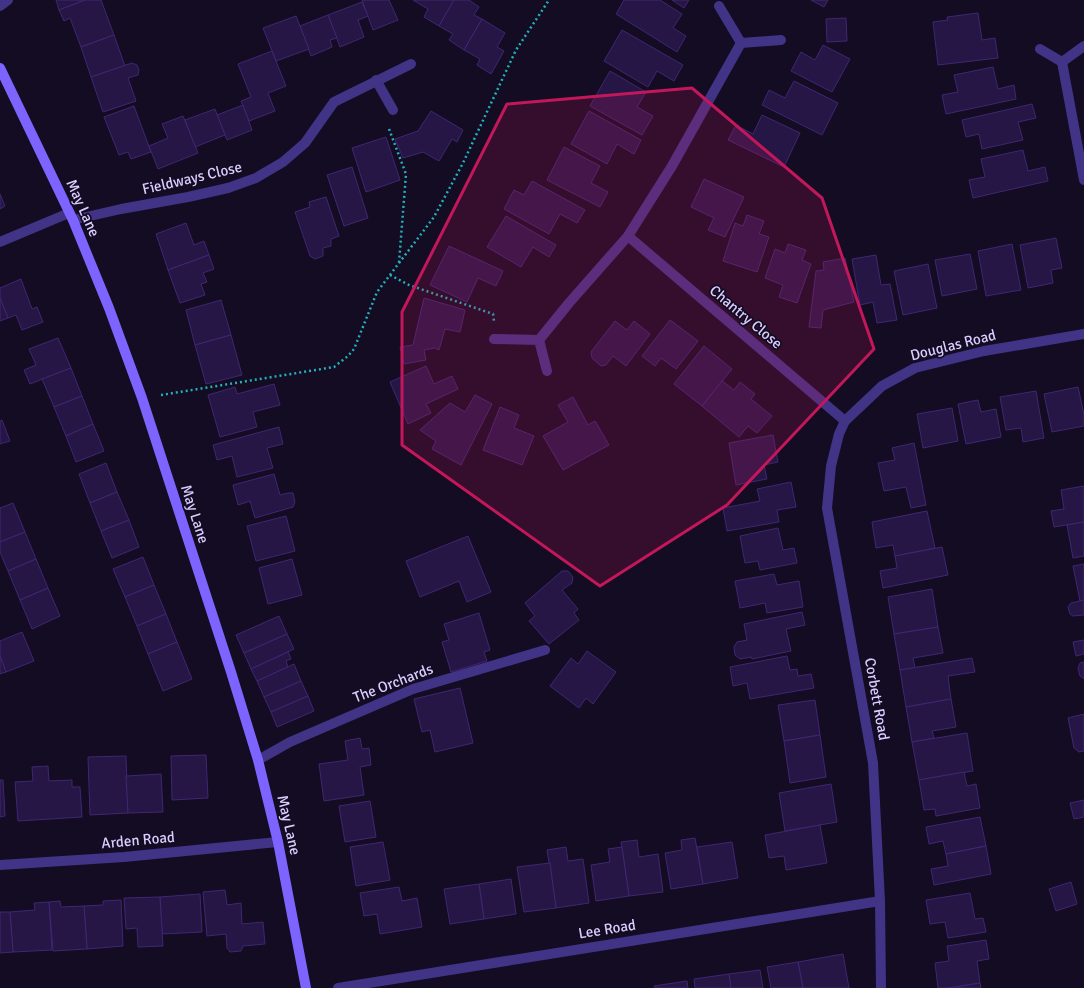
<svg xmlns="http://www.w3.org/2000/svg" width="1084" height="988" font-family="Signika,sans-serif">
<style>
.building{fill:#261645;stroke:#402673}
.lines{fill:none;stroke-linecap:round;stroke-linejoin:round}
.path{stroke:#24b0bc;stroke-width:2.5;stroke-dasharray:2 3;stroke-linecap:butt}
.lane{stroke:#413385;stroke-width:10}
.street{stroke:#413385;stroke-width:10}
.secondary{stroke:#7e64ff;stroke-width:10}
.marked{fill:#c2185b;fill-opacity:0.2;stroke:#c2185b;stroke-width:3;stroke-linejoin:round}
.labels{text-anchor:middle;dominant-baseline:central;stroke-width:3.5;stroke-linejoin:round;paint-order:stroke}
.street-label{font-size:15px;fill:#dacdff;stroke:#130c22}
</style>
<rect width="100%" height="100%" fill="#130c22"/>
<!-- building -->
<g class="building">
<polygon points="56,0 85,0 59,10"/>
<polygon points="85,0 101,0 114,35 81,47 70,18 64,21 59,10"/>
<polygon points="362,0 389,0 398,20 373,30"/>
<polygon points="413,0 454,0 439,26 424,17 428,9"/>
<polygon points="454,0 469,0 479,7 474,15 482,19 464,50 449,40 453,34 439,26"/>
<polygon points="624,0 660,0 682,14 673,28 686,36 677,52 616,14"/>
<polygon points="672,0 689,0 684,8"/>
<polygon points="811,0 828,0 824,7"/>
<polygon points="362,2 368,16 358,20 364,37 340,47 328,15"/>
<polygon points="978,13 982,40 995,38 998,58 938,65 933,22 948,20 947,17"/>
<polygon points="328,15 337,38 330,40 332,47 311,56 300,26"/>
<polygon points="296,16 309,49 276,61 263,28"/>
<polygon points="846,18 847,41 827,42 826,19"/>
<polygon points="482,19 505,33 497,47 504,51 491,74 477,65 480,59 464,50"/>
<polygon points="622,30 683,65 674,81 657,71 648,87 604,61"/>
<polygon points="114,35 125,66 91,77 81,47"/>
<polygon points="823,45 850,59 832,92 791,71 801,52 815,60"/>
<polygon points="272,51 286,86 268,93 275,111 249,121 241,101 251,97 238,64"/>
<polygon points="132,63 137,65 139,70 138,75 128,78 136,101 103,112 91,77"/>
<polygon points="993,67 998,89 1014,85 1016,99 946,114 942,95 958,92 954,75"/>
<polygon points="610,71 646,92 637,107 653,116 642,135 590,106"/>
<polygon points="794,81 838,103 822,135 762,105 769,90 785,98"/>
<polygon points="1032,104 1036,118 1018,122 1023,140 982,149 979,134 966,137 962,120"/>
<polygon points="243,105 252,130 227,140 217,115"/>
<polygon points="134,106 151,152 131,159 128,152 119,155 104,117"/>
<polygon points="215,109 225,135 195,147 185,120"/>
<polygon points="431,111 463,130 457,142 452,139 439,161 423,152 403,158 395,139 418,131"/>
<polygon points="589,111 641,140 634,154 617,144 607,164 571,144"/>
<polygon points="762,115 800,133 784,167 728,140 736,125 753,134"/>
<polygon points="183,116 198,153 158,169 149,146 168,138 162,124"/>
<polygon points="386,137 400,180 366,192 352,148"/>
<polygon points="564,147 600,166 591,183 608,192 600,207 547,180"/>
<polygon points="1023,150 1028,171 1045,167 1048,181 973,198 969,180 985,177 981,159"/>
<polygon points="352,167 368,218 344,226 327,175"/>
<polygon points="704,179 744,197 725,237 708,230 714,218 691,207"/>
<polygon points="532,181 585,210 577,223 560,214 549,234 504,209 514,190 524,195"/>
<polygon points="0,194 5,206 0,209"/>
<polygon points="326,197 339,236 331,239 331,246 323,248 323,256 315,259 310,256 295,212 310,207 309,202"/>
<polygon points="747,215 764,221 759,234 769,237 757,272 723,261 735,223 743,226"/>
<polygon points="506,216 556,245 549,257 533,247 521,267 487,247"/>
<polygon points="186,223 194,245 204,241 209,255 168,270 156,234"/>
<polygon points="1056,238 1062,268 1051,270 1053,283 1028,288 1020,245"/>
<polygon points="788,244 806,250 802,260 811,264 797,303 779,297 783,285 765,278 775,249 785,253"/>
<polygon points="1012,244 1021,290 986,296 978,251"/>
<polygon points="449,246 503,271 496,286 478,278 467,302 430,285"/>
<polygon points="970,254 977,289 942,296 935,260"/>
<polygon points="209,255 214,269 203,273 207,282 201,284 205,295 180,303 168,270"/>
<polygon points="876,255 881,285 890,284 897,320 877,323 873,302 860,305 852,259"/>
<polygon points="845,258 854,302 823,310 821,328 809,327 816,271 824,270 823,262"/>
<polygon points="928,264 937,308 903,315 894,271"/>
<polygon points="21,279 32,309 37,307 43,322 22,330 16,315 8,318 0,298 0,288"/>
<polygon points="0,298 8,318 0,321"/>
<polygon points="424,298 465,310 460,332 445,329 439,350 435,348 424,350 426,360 404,364 400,347 413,345"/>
<polygon points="221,300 231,335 195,345 186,310"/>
<polygon points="670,320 698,341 676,369 661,358 655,366 642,356"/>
<polygon points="615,321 627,330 634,321 650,334 626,366 613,356 606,365 601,366 592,358 591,352"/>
<polygon points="231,335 242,375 206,384 195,345"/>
<polygon points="58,338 71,368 30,384 24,370 36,365 29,349"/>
<polygon points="704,346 732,369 702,406 674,384"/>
<polygon points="426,366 434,384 452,376 458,389 426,404 431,413 408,424 390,382"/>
<polygon points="71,368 82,396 54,407 42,379"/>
<polygon points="722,381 734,390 740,382 755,394 751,399 772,416 757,433 748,426 739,437 702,406"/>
<polygon points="274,384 280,405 253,412 257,427 220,437 208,395 235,387 237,394"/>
<polygon points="1078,387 1084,415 1084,426 1052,432 1044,394"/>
<polygon points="1036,391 1044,438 1023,442 1021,428 1006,430 1000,397"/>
<polygon points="475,395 492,404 461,465 432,449 436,441 420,430 450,403 465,412"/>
<polygon points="82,396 93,424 66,436 54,407"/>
<polygon points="573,397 588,425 595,421 609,445 563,470 543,436 568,422 558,405"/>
<polygon points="978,400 981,412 996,409 1001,437 966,444 958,404"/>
<polygon points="500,407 519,415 514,428 534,436 522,465 483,450"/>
<polygon points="952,408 958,441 923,448 917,414"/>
<polygon points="2,420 10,441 0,444 0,421"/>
<polygon points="93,424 104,451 76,462 66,436"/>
<polygon points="279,427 283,444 267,448 273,468 237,477 232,456 217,460 213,445"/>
<polygon points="773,435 778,462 764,465 767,479 736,485 729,443"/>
<polygon points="914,443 926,505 911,508 906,487 884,491 878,463 895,460 892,448"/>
<polygon points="106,463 117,492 90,503 79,474"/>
<polygon points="274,474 280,495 288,493 293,493 295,502 293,507 255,518 250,501 238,505 233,485"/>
<polygon points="791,482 796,507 777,510 779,522 727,531 723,508 760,501 757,489"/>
<polygon points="1084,486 1084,522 1054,527 1051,511 1064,509 1061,490"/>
<polygon points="117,492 129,520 101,531 90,503"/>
<polygon points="13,503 25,532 0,542 0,508"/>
<polygon points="927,511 935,548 895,556 893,545 876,548 872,522"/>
<polygon points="286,516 295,551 256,561 247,526"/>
<polygon points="129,520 139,547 112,558 101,531"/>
<polygon points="1084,522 1084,556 1073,558 1067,525"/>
<polygon points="778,528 783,550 794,548 797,563 760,570 758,561 745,563 740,536"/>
<polygon points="25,532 36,559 8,571 0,552 0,542"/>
<polygon points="468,536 491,592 467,602 459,581 420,597 406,561"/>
<polygon points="942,547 948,575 883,588 880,571 897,568 895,556"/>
<polygon points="143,557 154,585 125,597 113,569"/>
<polygon points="36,559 48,588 20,600 8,571"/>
<polygon points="292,559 302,595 268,604 259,568"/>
<polygon points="1084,564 1084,600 1080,601 1073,566"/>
<polygon points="562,571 568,571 573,577 572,583 562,590 578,609 574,613 579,620 549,644 529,621 535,616 525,603"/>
<polygon points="774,574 777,585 799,581 803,607 767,613 765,603 740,608 735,581"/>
<polygon points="154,585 166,614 137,626 125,597"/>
<polygon points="48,588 60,616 32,629 20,600"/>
<polygon points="932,589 938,627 894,634 888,597"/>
<polygon points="1084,600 1084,615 1073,616 1070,614 1068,607 1071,603"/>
<polygon points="802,612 805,625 786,629 791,651 752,659 751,657 740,659 735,655 734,647 737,642 747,640 744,624"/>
<polygon points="479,613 490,650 484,652 487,661 451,672 442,642 449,640 444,624"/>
<polygon points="166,614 177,642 148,654 137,626"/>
<polygon points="279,616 287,634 244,653 236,635"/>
<polygon points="938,627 943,653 913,658 915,668 900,670 894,634"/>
<polygon points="22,632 34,661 6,672 0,656 0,641"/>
<polygon points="287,634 294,649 251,669 244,653"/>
<polygon points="1084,640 1084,654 1076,656 1073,642"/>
<polygon points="177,642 192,679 163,691 148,654"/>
<polygon points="587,651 616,672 593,704 586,698 579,708 550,686 571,658 578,664"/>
<polygon points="288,652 291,659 286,661 288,667 257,681 251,669"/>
<polygon points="0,656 6,672 0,674"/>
<polygon points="787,656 790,670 797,669 798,676 811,674 814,688 750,699 747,683 733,686 730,667"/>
<polygon points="972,658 975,672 948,676 951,699 906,707 900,670"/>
<polygon points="1084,662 1084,679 1080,676 1078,668 1080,663"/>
<polygon points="294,664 301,681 264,697 257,681"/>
<polygon points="301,681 308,696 271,712 264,697"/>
<polygon points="460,688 473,743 435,752 430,730 422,732 414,699"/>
<polygon points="308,696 314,711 277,727 271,712"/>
<polygon points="951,699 956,727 932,731 934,738 912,742 906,707"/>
<polygon points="815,700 820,735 784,741 778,705"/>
<polygon points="1084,714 1084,751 1079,752 1074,748 1068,718"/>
<polygon points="967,733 973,771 919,780 912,742"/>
<polygon points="820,735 826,777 790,783 784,741"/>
<polygon points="360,738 362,749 369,748 371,765 360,767 364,795 324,801 319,764 348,760 345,741"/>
<polygon points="206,755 208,798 172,800 171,756"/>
<polygon points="126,756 128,813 90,815 88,757"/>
<polygon points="48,766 49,781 72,780 72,787 80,787 82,817 18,821 15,782 33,781 32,767"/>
<polygon points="964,772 967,786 976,784 980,808 936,816 935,809 924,810 919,780"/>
<polygon points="161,774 163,812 128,813 126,776"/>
<polygon points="0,780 3,780 5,816 0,817"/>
<polygon points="831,784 837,822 785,831 779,793"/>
<polygon points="1084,800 1084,817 1074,819 1070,803"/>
<polygon points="370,801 376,837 345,842 339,806"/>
<polygon points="980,817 986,846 946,854 943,841 929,844 926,827"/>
<polygon points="820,825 827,863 786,870 784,856 769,858 765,835"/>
<polygon points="695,838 703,884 671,889 665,853 682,850 681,840"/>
<polygon points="637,840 639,857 658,854 663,892 629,896 621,842"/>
<polygon points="383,842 390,880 356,886 350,847"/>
<polygon points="732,842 738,878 703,884 697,847"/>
<polygon points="986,846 991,874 934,885 931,869 948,866 946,854"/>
<polygon points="566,847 568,861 583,859 589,903 556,908 547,850"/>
<polygon points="622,847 629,896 596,901 591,865 610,862 608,849"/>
<polygon points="550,863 556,908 524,912 517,867"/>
<polygon points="511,879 516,914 484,919 479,884"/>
<polygon points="1071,882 1077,904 1056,911 1049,889"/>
<polygon points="479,884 484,919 450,924 444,889"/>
<polygon points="399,887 402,901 417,898 422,927 380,934 377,914 364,916 360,893"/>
<polygon points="225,890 227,905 241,903 242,924 263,922 265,944 243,946 241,951 230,952 227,948 226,934 207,936 203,892"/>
<polygon points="970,893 975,919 983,918 986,932 948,938 945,922 930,924 926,900"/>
<polygon points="200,894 202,932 162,934 160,897"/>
<polygon points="160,897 163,946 138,947 137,928 126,929 124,898"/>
<polygon points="121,900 123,946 87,949 84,906 103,905 103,901"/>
<polygon points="60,901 61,907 84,906 87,949 53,951 49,902"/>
<polygon points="49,902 52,950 13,952 10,912 35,910 34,903"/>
<polygon points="0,912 10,912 13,952 0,953"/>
<polygon points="986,940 989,959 977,961 980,983 949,988 938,988 935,963 949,961 947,946"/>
<polygon points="843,954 849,988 803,988 798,962"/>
<polygon points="798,962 803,988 771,988 767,967"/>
<polygon points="760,970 763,988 731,988 729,974"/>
<polygon points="729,974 731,988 695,988 694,979"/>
<polygon points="687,981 688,988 655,988 654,986"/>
<polygon points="980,983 981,988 949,988"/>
</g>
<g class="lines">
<!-- path -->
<g class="path">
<polyline points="389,129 406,174 399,263"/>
<polyline points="390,275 409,285 493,314 494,321"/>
<polyline points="161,395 334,367 348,356 354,349 377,292 434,217 463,163 516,50 549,0"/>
</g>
<!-- lane -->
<polyline class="lane" points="0,6 8,0"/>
<!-- street -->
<g class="street">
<polyline points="719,6 741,43 781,40"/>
<polyline points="1040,49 1062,62 1084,46"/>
<polyline points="1062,62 1084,180"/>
<polyline points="376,80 393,110"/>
<polyline points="73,220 121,209 188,197 228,188 256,178 283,162 305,143 334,102 411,64"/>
<polyline points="628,236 845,421"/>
<polyline points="0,242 69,213"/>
<polyline points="494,339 539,340 547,371"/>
<polyline points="539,340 569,303 628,236 672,166 741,43"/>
<polyline points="258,760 290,742 413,689 545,650"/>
<polyline points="0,865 124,857 278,842"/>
<polyline points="338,988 880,901"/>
<polyline points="881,988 880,901 873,763 827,508 831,466 839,434 845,421 882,386 915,368 984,351 1084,334"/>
</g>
<!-- secondary -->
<polyline class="secondary" points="0,68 73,220 109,308 142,398 231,672 258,760 278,842 306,988"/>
</g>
<!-- marked area -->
<path class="marked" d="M 692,88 L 822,198 L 874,349 L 727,505 L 600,586 L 402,445 L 402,312 L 507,104 Z"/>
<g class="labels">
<!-- street labels -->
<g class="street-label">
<text transform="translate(192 178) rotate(-13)">Fieldways Close</text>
<text transform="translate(83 208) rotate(66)">May Lane</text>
<text transform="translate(746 317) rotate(40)">Chantry Close</text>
<text transform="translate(953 345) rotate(-14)">Douglas Road</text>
<text transform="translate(195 514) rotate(72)">May Lane</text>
<text transform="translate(393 683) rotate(-21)">The Orchards</text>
<text transform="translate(877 699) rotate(80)">Corbett Road</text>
<text transform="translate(289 825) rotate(77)">May Lane</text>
<text transform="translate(138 840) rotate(-5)">Arden Road</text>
<text transform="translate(607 929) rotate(-9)">Lee Road</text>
</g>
</g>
</svg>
